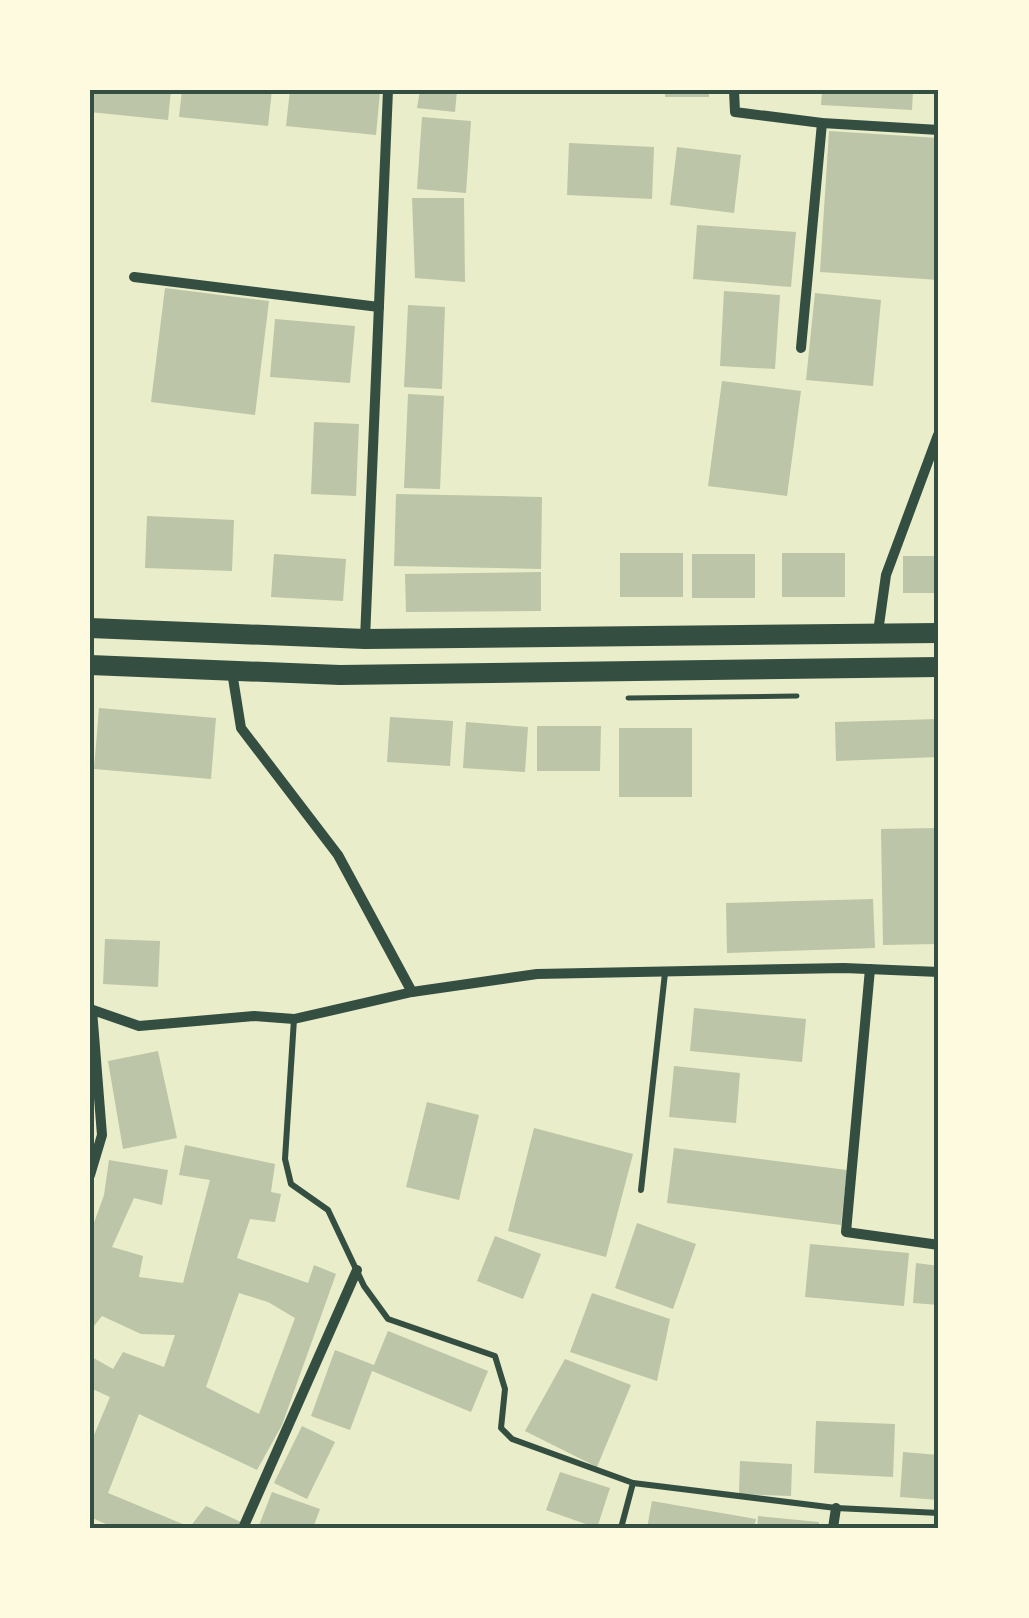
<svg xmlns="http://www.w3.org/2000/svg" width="1029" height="1618" font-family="'Times New Roman',serif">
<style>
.building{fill:#bcc5a7;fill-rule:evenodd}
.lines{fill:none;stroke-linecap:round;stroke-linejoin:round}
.path{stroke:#344e41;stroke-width:5}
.service{stroke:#344e41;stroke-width:6}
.minor{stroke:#344e41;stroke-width:10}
.primary{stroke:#344e41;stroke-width:20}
.neatline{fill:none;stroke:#344e41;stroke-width:4}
</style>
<rect width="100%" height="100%" fill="#e9edc9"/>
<!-- building -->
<g class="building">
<polygon points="90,90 171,90 168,120 90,112"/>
<polygon points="182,90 272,90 268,126 179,117"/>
<polygon points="290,90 380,92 376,135 286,126"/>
<polygon points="420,90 457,90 455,112 417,108"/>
<rect x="665" y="90" width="44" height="7"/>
<polygon points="822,90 913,90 912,110 821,105"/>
<polygon points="422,117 471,121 466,193 417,189"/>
<polygon points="829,131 939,138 939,280 820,272"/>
<polygon points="569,143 654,147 652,199 567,195"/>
<polygon points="677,147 741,155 734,213 670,205"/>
<polygon points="412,198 464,198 465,282 415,278"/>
<polygon points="697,225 796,232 791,287 693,279"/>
<polygon points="165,288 269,301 255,415 151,402"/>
<polygon points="724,291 780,295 775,369 720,366"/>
<polygon points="815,293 881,300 873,386 806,380"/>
<polygon points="408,305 445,307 442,389 404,387"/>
<polygon points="275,319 355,326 350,383 270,377"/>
<polygon points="722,381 801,391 787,496 708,486"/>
<polygon points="408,394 444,396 440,489 404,488"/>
<polygon points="314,422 359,424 356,496 311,494"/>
<polygon points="396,494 542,497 541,569 394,566"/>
<polygon points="147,516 234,520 232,571 145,568"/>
<rect x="620" y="553" width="63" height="44"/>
<rect x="782" y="553" width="63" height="44"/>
<polygon points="274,554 346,559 343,601 271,597"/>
<rect x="692" y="554" width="63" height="44"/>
<rect x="903" y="556" width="36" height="37"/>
<polygon points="541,572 541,611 406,612 405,574"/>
<polygon points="99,708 216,718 211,779 94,769"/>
<polygon points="390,717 453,721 450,766 387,762"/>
<polygon points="939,719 939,757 836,761 835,722"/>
<polygon points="466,722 528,727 525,772 463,768"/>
<polygon points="537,726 601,726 600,771 537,771"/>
<rect x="619" y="728" width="73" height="69"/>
<polygon points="939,828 939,944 883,945 881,829"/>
<polygon points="873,899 875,948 727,953 726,903"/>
<polygon points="105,939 160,941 158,987 103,984"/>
<polygon points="694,1008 806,1019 802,1062 690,1051"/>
<polygon points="158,1051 177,1138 123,1149 108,1061"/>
<polygon points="674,1066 740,1073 736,1123 669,1117"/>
<polygon points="427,1102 479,1115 459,1200 406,1187"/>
<polygon points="534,1128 633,1154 606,1257 508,1231"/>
<path d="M 185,1145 L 275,1164 L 271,1192 L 281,1194 L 275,1222 L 250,1219 L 237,1258 L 308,1283 L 314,1265 L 336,1274 L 282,1425 L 257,1470 L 139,1414 L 108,1493 L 190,1527 L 206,1506 L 241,1522 L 237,1528 L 115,1528 L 90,1517 L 90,1435 L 94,1435 L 110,1397 L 90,1388 L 90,1356 L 113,1369 L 123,1352 L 164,1367 L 175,1335 L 141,1334 L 102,1316 L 90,1331 L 90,1234 L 104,1195 L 109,1160 L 168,1170 L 162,1205 L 134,1198 L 112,1247 L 143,1256 L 139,1277 L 183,1283 L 210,1180 L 179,1175 ZM 239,1293 L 268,1302 L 295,1318 L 259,1414 L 206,1387 Z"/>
<polygon points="674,1148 847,1170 841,1225 667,1203"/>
<polygon points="637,1223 696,1244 673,1309 615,1288"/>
<polygon points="495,1236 541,1254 523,1299 477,1281"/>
<polygon points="810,1244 909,1253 904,1306 805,1297"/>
<polygon points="916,1263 939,1266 939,1305 913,1303"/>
<polygon points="592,1293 670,1319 657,1381 570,1352"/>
<polygon points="388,1331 488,1371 471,1412 372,1371 350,1430 311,1416 335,1350 374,1365"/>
<polygon points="565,1359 631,1385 597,1467 525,1431"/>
<polygon points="816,1421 895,1424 893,1477 814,1473"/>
<polygon points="302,1426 335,1442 307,1499 274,1483"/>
<polygon points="903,1452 939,1455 939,1500 900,1497"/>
<polygon points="740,1461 792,1464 791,1496 739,1494"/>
<polygon points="560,1472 610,1488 597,1528 546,1510"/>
<polygon points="272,1492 320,1509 313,1528 258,1528"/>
<polygon points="652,1501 756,1519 754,1528 647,1528"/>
<polygon points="758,1516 819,1522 819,1528 757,1528"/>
</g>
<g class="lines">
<!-- path -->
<polyline class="path" points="628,698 797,696"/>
<!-- service -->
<g class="service">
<polyline points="294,1019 285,1159 291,1184 328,1210 364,1286 388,1319 495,1356 505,1389 501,1428 512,1439 633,1483 621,1528"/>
<polyline points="641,1190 665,973"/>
<polyline points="633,1483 836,1508 939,1513"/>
</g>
<!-- minor -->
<g class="minor">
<polyline points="734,90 735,112 822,123 939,130"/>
<polyline points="134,277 379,307"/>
<polyline points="801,348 822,123"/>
<polyline points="878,632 886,575 938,435"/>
<polyline points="365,639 388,90"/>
<polyline points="232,672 241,728 338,855 412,992"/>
<polyline points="870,969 846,1232 939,1245"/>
<polyline points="90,1009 139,1026 254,1016 294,1019 412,992 537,974 844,968 939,972"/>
<polyline points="90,1175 102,1135 92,1010"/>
<polyline points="243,1528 357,1270"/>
<polyline points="833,1528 836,1508"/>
</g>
<!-- primary -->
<g class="primary">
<polyline points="90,628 365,639 939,633"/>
<polyline points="90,665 340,675 939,667"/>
</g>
</g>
<!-- border -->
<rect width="1029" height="1618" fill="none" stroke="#fefae0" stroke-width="185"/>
<rect x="92" y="92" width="844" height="1434" class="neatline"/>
</svg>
